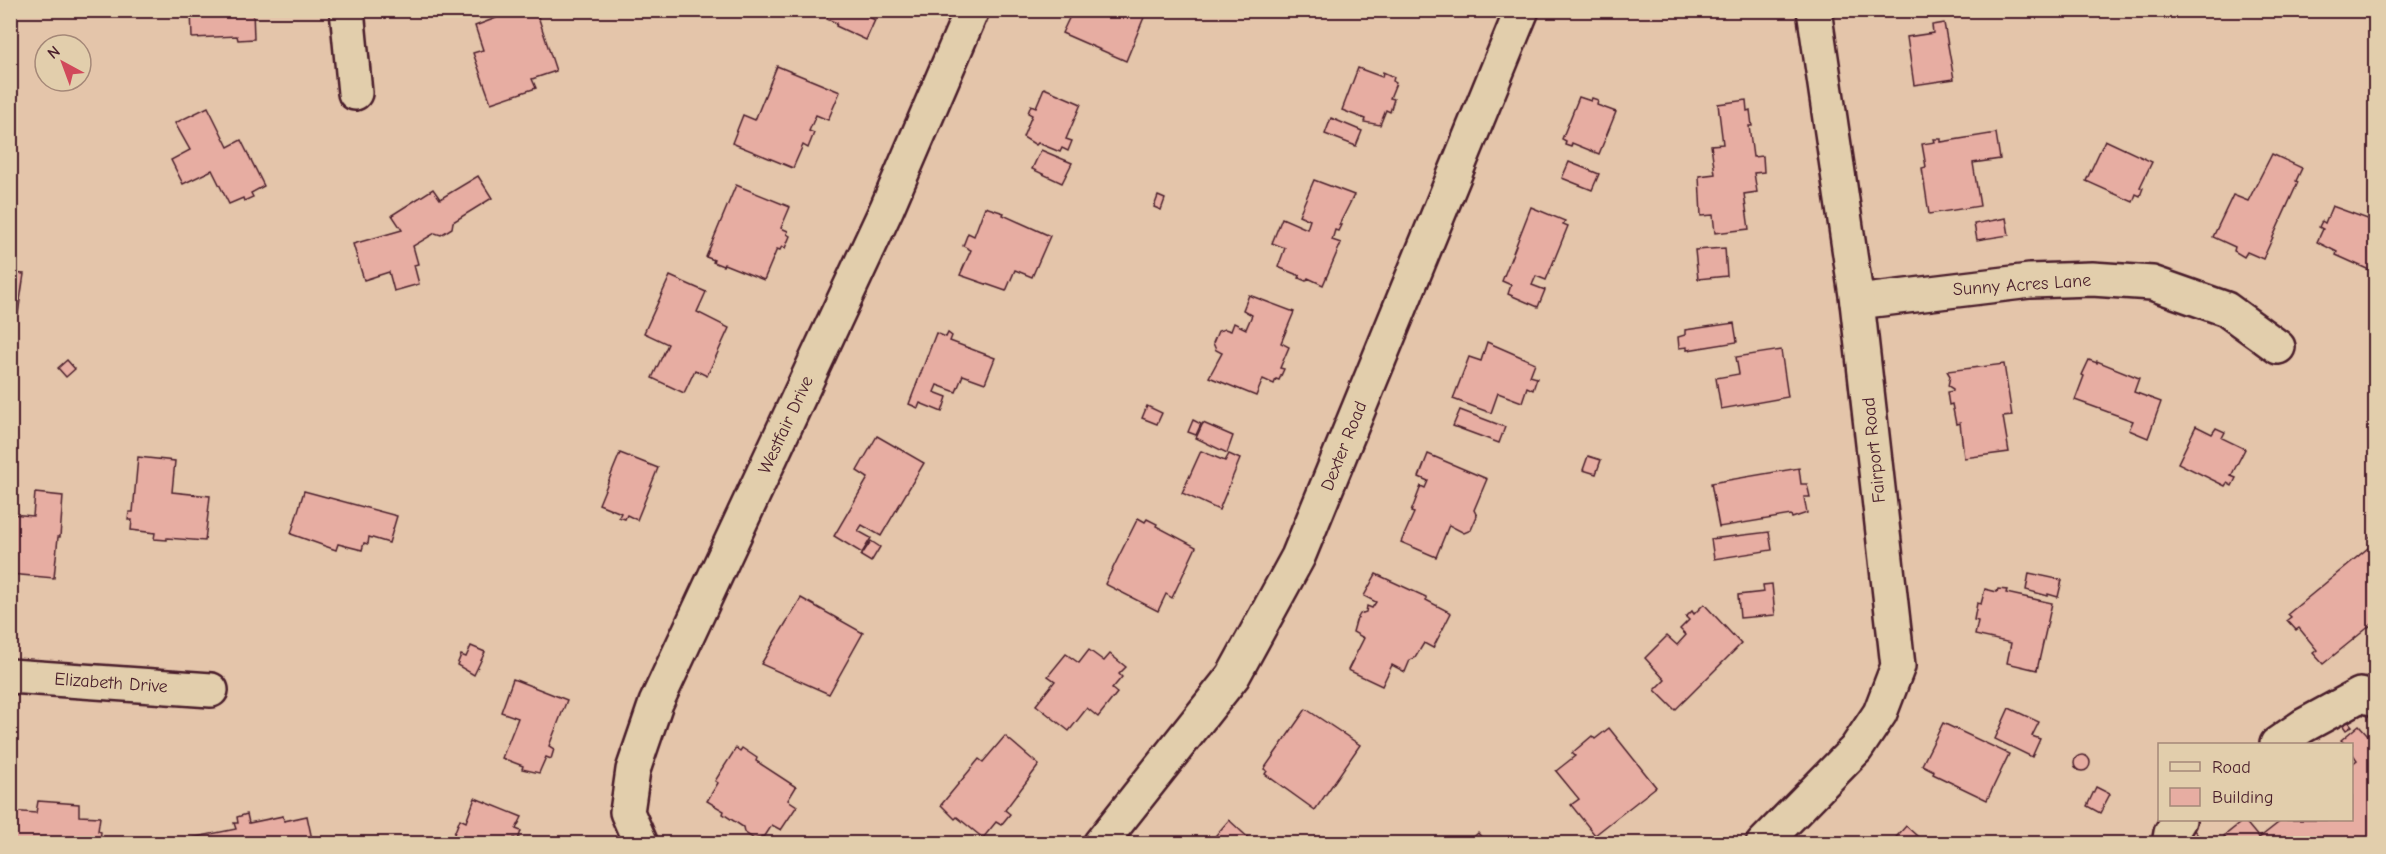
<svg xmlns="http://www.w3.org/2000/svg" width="2386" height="854" font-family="'Comic Neue',sans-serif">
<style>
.building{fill:#e7ada2;stroke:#4a1f2b;stroke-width:1.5}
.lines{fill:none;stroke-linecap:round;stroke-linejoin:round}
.minor-casing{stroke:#4a1f2b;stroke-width:38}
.minor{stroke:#e2ceac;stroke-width:33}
.labels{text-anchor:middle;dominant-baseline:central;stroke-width:6;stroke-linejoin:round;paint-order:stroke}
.street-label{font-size:18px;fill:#4a1f2b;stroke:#e2ceac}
</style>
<rect width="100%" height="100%" fill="#e4c5aa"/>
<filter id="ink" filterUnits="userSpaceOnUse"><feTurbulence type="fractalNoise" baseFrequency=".0167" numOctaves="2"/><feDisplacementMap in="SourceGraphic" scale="12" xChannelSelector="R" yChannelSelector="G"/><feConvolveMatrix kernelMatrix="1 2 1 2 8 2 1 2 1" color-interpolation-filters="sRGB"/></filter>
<g filter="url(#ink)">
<!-- building -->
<g class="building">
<polygon points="191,10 253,10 254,39 238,40 237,36 192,38"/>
<polygon points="492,10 536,10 556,71 532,79 536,88 491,103 473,53 483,50 475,26 496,18"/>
<polygon points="831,10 855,10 875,20 866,40 836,26 837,23 827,19"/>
<polygon points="1073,10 1147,10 1126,61 1062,33"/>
<polygon points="1944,23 1954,79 1914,85 1907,37 1933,33 1932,25"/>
<polygon points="777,66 840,92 828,120 816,115 809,131 814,133 808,148 803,145 793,168 732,143 743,115 755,120"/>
<polygon points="1358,68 1382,77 1383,72 1394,77 1393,81 1396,83 1390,98 1394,99 1390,112 1386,110 1380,125 1364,122 1365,119 1342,110"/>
<polygon points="1044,88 1081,104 1066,139 1072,141 1068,151 1062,148 1060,152 1038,143 1036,145 1023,137 1032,115 1028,113 1031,105 1036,107"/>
<polygon points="1579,97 1591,101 1592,98 1598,100 1597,105 1616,112 1599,154 1572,143 1571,147 1565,145 1566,141 1562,139"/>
<polygon points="1746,100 1747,111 1750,110 1752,126 1749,126 1753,157 1763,156 1764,172 1754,173 1757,192 1744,194 1749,229 1715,233 1713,215 1701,216 1699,176 1715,174 1711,145 1723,144 1718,104"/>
<polygon points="208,107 228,147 241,140 264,186 251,193 253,197 244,201 243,198 229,204 212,170 183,184 171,160 190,150 175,123"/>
<polygon points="1331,118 1362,131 1356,146 1325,134"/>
<polygon points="1996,133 2000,159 1973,163 1980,206 1929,214 1922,168 1926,167 1922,144 1935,142 1934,139 1941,139 1941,142"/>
<polygon points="2105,140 2152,162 2140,187 2143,188 2140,196 2136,194 2133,202 2086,181"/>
<polygon points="1041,150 1072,163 1062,183 1032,169"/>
<polygon points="2272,154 2302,168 2296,181 2298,182 2263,259 2247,252 2244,257 2234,251 2235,247 2213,237 2233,195 2248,201"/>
<polygon points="1569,162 1599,174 1592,190 1562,178"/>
<polygon points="478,176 492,198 453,222 452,228 441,235 435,233 413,246 418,264 414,265 419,284 394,291 389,272 364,280 353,244 402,230 392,215 433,189 440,199"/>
<polygon points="1314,180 1354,195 1339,225 1341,225 1338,231 1335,230 1332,240 1341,243 1323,285 1308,278 1306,281 1299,278 1300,276 1278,267 1285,248 1272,243 1282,218 1307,229 1310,220 1299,215"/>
<polygon points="736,185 790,207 781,228 788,231 787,234 790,236 785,248 782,246 780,250 777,249 764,280 724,264 723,266 713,262 714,260 706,257"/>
<polygon points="1158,196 1165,199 1161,210 1154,207"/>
<polygon points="2332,206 2376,222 2376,273 2336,255 2337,252 2317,242 2323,229 2319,227 2322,221 2325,223"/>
<polygon points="985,207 1004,213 1003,215 1050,236 1032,277 1015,270 1006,291 960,275 971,250 963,246 968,233 974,236"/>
<polygon points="1531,207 1565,221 1563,224 1568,226 1546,280 1536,276 1532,285 1545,290 1538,307 1508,294 1511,285 1502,281"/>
<polygon points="2006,218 2009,235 1977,240 1974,224"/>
<polygon points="1725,248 1727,276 1698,279 1695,250"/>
<polygon points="10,273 24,274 18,314 10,313"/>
<polygon points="670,276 706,292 697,312 729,328 707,376 695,370 684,393 652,378 668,344 644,333"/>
<polygon points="1249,295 1294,312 1281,343 1289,347 1280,368 1284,369 1279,380 1276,379 1274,384 1263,379 1256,396 1209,377 1222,353 1216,350 1213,343 1218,331 1225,329 1231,331 1234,323 1246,329 1252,315 1243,310"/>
<polygon points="1734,323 1737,342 1687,350 1687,347 1679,348 1678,337 1685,335 1685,330"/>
<polygon points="936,333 946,337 948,333 952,336 950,341 995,358 985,383 963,375 956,392 937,385 934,392 947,397 942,412 920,403 918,408 909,404"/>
<polygon points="1487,342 1535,363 1530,376 1537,378 1533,390 1527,387 1522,402 1498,393 1491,413 1453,399 1469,357 1481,361"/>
<polygon points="1781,350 1788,397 1721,409 1716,378 1739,374 1736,357"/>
<polygon points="67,360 75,369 66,377 58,368"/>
<polygon points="2089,360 2097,363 2097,361 2139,378 2134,392 2161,402 2148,438 2129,430 2133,421 2075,400 2084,376 2082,375"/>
<polygon points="2004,364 2012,416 2003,417 2009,452 1964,458 1960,423 1956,424 1952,404 1949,405 1947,392 1953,391 1953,389 1948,386 1950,376 1947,371"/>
<polygon points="1147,406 1162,413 1157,424 1142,418"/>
<polygon points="1460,410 1505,427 1499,443 1453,426"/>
<polygon points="1193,420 1201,424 1196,435 1188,432"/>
<polygon points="1203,423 1233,436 1227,453 1196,438"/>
<polygon points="2196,426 2212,434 2216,428 2225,432 2222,438 2245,449 2231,476 2236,478 2232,486 2227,483 2225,486 2178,463"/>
<polygon points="877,436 924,463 881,536 862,525 858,531 871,538 862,553 834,536 868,478 857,471"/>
<polygon points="1201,451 1225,461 1229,454 1240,459 1219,510 1182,493"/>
<polygon points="620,453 658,468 637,520 627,515 625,519 619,517 621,513 599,504"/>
<polygon points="1428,454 1487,479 1474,510 1477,516 1471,530 1464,533 1449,525 1436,557 1401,542 1414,513 1411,512 1421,486 1425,488 1428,481 1419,477"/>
<polygon points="1588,456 1601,460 1596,474 1583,470"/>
<polygon points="138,457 175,461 172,492 210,496 205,541 167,538 167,540 154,539 155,533 131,530 132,520 128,520 129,512 133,512"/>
<polygon points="1799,468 1801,484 1807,484 1810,497 1804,497 1807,513 1792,518 1791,515 1719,527 1711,483"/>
<polygon points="304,491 397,516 389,543 369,537 368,544 364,543 362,550 338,544 336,550 291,534"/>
<polygon points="35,493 63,496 60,537 58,537 54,578 10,574 10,503 13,503 11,514 33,516"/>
<polygon points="1138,518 1145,522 1147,519 1157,524 1156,526 1196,547 1172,598 1166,594 1158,611 1105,584"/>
<polygon points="1769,532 1772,550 1714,559 1711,539"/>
<polygon points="2376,532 2376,621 2323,664 2313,653 2317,650 2299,628 2296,630 2287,620 2291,617 2288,614 2374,543 2370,537"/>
<polygon points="871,541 880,547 871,562 861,556"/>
<polygon points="2029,573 2062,580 2058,597 2048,594 2048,596 2026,590"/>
<polygon points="1376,574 1426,597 1426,600 1451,613 1433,648 1424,643 1415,658 1410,660 1405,672 1392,665 1382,686 1348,670 1364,638 1353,632 1356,621 1360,614 1366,612 1367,606 1372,608 1376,602 1364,596"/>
<polygon points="1772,584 1775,615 1740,618 1738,595 1764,592 1763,585"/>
<polygon points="1985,589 1997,592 1998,589 2007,590 2006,593 2052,603 2037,670 2007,663 2011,643 1975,635 1978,621 1974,620 1977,603 1981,604"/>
<polygon points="801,598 863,633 829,694 761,664"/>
<polygon points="1704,604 1741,644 1675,710 1655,690 1665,680 1645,658 1667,636 1677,645 1686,635 1680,629 1689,620 1686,617 1692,611 1694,614"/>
<polygon points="471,646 485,652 474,675 457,665 461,655 466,657"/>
<polygon points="1089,650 1104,661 1110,654 1126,667 1119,674 1122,677 1112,689 1117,693 1098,717 1087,708 1069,731 1036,705 1055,681 1048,676 1066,654 1079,663"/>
<polygon points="513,679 567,700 549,746 554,749 551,759 546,757 539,773 522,769 523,766 502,758 518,718 501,712"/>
<polygon points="2009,708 2039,722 2032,736 2040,739 2032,757 1995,739"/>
<polygon points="1306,709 1360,745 1315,810 1265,774 1267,771 1264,769"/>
<polygon points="2347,720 2352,726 2346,730 2341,723"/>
<polygon points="1943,723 2009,754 1987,800 1933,774 1934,771 1922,765"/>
<polygon points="2359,725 2376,744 2376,844 2230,844 2224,836 2244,820 2259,838 2282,820 2352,820 2352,764 2357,760 2352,753 2352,744 2345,744 2341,740"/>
<polygon points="1609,728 1656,787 1595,835 1571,805 1579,799 1556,771 1575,756 1572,753 1592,736 1595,739"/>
<polygon points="1005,736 1039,765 1005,810 1010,814 1001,825 996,822 983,838 957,817 955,819 941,805 979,759 983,762"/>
<polygon points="736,748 740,751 742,748 757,758 756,761 796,787 788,800 797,806 781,830 772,825 765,836 754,839 744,832 743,827 723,814 724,811 707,801 718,783 715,781"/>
<circle cx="2082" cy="763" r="8"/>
<polygon points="2096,787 2110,794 2100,813 2087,806"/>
<polygon points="475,798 522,817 516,829 521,831 518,840 514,838 512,844 450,844 460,819 466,822"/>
<polygon points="38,801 79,804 79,816 100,817 98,831 101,832 100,840 97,840 97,844 10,844 10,811 36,813"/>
<polygon points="247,814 249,823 283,816 284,821 307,816 313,844 182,844 181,840 236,829 234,823 238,823 237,817"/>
<polygon points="1229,820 1255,844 1204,844 1207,840 1210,842"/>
<polygon points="2189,824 2205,844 2189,844 2180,832"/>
<polygon points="1906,826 1926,844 1890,844"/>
<polygon points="1478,833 1487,844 1467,844 1467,843"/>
</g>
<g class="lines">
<defs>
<g id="minor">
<polyline points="347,10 355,93"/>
<polyline points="1857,302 2030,281 2092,279 2152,283 2226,309 2278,347"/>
<polyline points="10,676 211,690"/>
<polyline points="2277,744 2303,726 2360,695 2376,699"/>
<polyline points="641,844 627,812 633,770 656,703 887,208 972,10"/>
<polyline points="1100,844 1233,676 1298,557 1522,10"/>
<polyline points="1763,844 1856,749 1880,713 1898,666 1857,302 1814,10"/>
<polyline points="2169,844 2171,833 2179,820"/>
</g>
</defs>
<!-- minor casing -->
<use href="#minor" class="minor-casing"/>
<!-- minor -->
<use href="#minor" class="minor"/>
</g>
</g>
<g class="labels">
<!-- street labels -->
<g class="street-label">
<text transform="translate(2022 285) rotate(-4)">Sunny Acres Lane</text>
<text transform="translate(786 425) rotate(-65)">Westfair Drive</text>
<text transform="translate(1344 446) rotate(-68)">Dexter Road</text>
<text transform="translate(1874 450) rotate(-96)">Fairport Road</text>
<text transform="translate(111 683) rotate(4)">Elizabeth Drive</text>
</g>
</g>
<!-- margin -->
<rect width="2386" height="854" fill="none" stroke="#e2ceac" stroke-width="36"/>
<rect x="18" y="18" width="2350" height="818" fill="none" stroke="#4a1f2b" stroke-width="2" filter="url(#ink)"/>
<!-- legend -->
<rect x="2158" y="743" width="195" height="78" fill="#e2ceac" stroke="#a58878" stroke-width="1.5"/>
<rect x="2170" y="762" width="30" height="9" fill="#e2ceac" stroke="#a58878" stroke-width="1.5"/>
<text x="2212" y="773" font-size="18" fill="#4a1f2b">Road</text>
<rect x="2170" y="788" width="30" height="18" fill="#e7ada2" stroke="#a58878" stroke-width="1.5"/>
<text x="2212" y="803" font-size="18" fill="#4a1f2b">Building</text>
<!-- north arrow -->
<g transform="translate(63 63) rotate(319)"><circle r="28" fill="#e2ceac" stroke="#a58878" stroke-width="1.5"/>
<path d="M0-4.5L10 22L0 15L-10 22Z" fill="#d1495b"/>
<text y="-9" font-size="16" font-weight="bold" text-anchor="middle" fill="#4a1f2b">N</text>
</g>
</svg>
